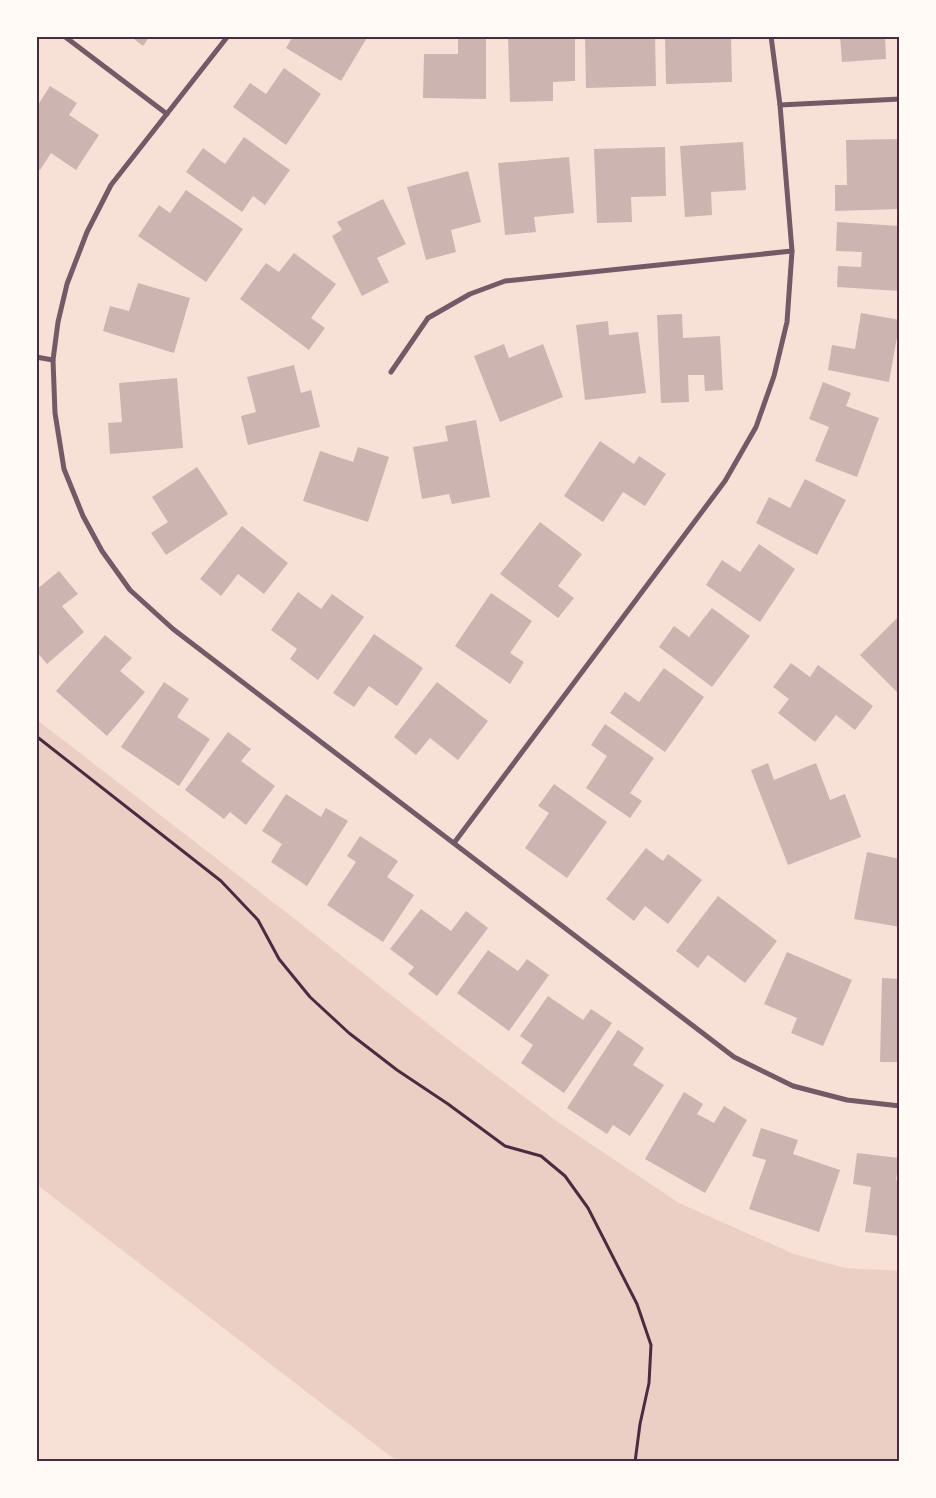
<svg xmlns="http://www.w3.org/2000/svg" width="936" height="1498" font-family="Jost,sans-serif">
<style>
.green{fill:#ebcfc5}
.building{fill:#ccb4b1}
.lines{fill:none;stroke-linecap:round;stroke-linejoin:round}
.path{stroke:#4a2c40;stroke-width:3}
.minor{stroke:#755966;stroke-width:5}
.neatline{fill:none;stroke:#4a2c40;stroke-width:2}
</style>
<rect width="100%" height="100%" fill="#f7e1d7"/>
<!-- green -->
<polygon class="green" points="36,719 296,920 447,1039 555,1120 679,1203 794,1254 845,1268 900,1271 900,1462 398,1462 36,1184"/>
<!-- building -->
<g class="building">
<polygon points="130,36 150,36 143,46"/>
<polygon points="293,36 368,36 341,81 286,48"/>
<polygon points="458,36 486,36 486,99 423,98 424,54 458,54"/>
<polygon points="508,36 575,36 575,81 553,82 553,101 510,102"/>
<polygon points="585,36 655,36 656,86 586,88"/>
<polygon points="665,36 731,36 732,82 666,84"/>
<polygon points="840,36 885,36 886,59 842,62"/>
<polygon points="284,68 321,94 286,145 233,107 250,83 266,94"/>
<polygon points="50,86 77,103 69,115 99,135 76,170 51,153 40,170 36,167 36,108"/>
<polygon points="244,137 290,170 265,205 253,196 242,212 186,172 203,148 225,164"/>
<polygon points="898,139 900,209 835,211 835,185 847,185 846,140"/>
<polygon points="743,142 746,190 711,192 712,215 685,217 680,146"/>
<polygon points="665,147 666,196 631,197 632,222 597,223 594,149"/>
<polygon points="569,157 574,213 534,217 536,232 505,235 498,163"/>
<polygon points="468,171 481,222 451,230 456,252 426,260 407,187"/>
<polygon points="186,190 243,229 206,282 138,236 159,205 170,213"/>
<polygon points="383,199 406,244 377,258 389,282 362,296 332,236 342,230 337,222"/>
<polygon points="837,222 900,226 900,291 837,287 838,266 861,267 862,252 836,251"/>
<polygon points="294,253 336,284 311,318 325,328 309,350 240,299 266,263 279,272"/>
<polygon points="138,283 190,298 174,353 103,331 110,306 129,311"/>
<polygon points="861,313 900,320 900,337 897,337 889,382 828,370 832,345 855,349"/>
<polygon points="682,314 683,338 720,336 723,390 705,391 704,375 688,375 689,402 661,403 657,315"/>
<polygon points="608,321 609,335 638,332 646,393 585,400 576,325"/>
<polygon points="504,344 509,358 543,344 563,397 500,422 474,356"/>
<polygon points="294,365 301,393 311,390 320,427 248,445 241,416 256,412 247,377"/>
<polygon points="177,378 183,448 110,454 108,423 122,422 119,383"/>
<polygon points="823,382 851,393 846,406 879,418 857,477 815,461 829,427 809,419"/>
<polygon points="476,420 490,497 452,504 449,494 422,499 413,447 448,441 445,426"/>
<polygon points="600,441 634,464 639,456 666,474 645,506 623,492 603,522 564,496"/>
<polygon points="358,447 389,457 368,522 303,501 320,451 353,462"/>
<polygon points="197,467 228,514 166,555 151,533 168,522 152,497"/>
<polygon points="805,479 846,500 817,555 756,523 769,497 790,508"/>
<polygon points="540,522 582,554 558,586 574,598 558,618 500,574"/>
<polygon points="242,526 288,563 264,594 238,574 221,596 200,579"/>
<polygon points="759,544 795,569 760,622 706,585 722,560 740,572"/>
<polygon points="59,571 78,594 62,606 84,632 47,664 36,651 36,590"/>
<polygon points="298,592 321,609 332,594 364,617 318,680 290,659 297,649 271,630"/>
<polygon points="491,593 532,621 510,653 524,662 510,684 455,646"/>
<polygon points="712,608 750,636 712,687 659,647 674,626 689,637"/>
<polygon points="900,615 900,689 897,692 860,655"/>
<polygon points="374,634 423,668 397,706 369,686 354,707 333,693"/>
<polygon points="105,635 132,658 120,671 145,692 107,736 56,691"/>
<polygon points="791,663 810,677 818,665 873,706 855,730 836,715 815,742 778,713 789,699 773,687"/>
<polygon points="664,668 704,697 665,752 610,713 625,692 639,702"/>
<polygon points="164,682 189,699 177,717 210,739 179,786 121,747"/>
<polygon points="437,682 488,721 458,760 430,738 416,755 394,737"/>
<polygon points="605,724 654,758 630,793 642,801 630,818 586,788 607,756 591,745"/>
<polygon points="228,732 251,749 241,761 275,786 246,825 230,812 224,819 185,790"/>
<polygon points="768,763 774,780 816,763 830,800 845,794 861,837 788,865 751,770"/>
<polygon points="554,784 607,822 567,878 525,848 549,813 538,806"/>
<polygon points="286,794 321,817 326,808 348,821 307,886 271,862 282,844 262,831"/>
<polygon points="360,836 398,861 387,877 414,895 383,942 327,905 356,862 347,856"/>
<polygon points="646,848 663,861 668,854 702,880 668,924 645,906 634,921 606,899"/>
<polygon points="867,852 900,859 900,927 854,919"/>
<polygon points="718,896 777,941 745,983 708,955 698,968 676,951"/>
<polygon points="421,909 451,931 466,911 488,928 437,996 408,974 414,967 390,949"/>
<polygon points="488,950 518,971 527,959 549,975 509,1031 457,993"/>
<polygon points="787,952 852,980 823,1046 791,1033 797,1018 764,1004"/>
<polygon points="882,978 900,979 900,1062 880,1062"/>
<polygon points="548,996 583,1020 591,1009 612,1023 564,1093 521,1063 533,1045 520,1036"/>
<polygon points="618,1030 644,1048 633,1065 664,1085 630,1136 613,1125 607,1134 567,1108"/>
<polygon points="684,1092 703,1104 697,1114 714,1123 724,1106 747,1120 705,1193 645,1159"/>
<polygon points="761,1128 798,1140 793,1154 840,1170 819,1232 749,1209 766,1160 752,1156"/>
<polygon points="857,1153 899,1158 896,1180 900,1181 900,1236 865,1232 871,1187 853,1184"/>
</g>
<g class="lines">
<!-- path -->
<polyline class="path" points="36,736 221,881 258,920 279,959 310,997 349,1033 397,1070 448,1104 505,1146 541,1156 565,1176 588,1208 637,1304 651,1345 649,1383 640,1424 635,1462"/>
<!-- minor -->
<g class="minor">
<polyline points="64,36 167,114"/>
<polyline points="780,105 900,99"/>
<polyline points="36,357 53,360 55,413 64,469 83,516 102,551 130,590 173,629 734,1057 793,1086 847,1100 900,1106"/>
<polyline points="53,360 58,322 67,284 87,232 111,185 228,36"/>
<polyline points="391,372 428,318 470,294 505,281 792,251"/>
<polyline points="454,843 725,481 756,427 774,376 787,322 792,251 780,105 771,36"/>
</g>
</g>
<!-- border -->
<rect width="936" height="1498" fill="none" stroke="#fffaf5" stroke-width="75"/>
<rect x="38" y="38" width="860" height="1422" class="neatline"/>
</svg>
